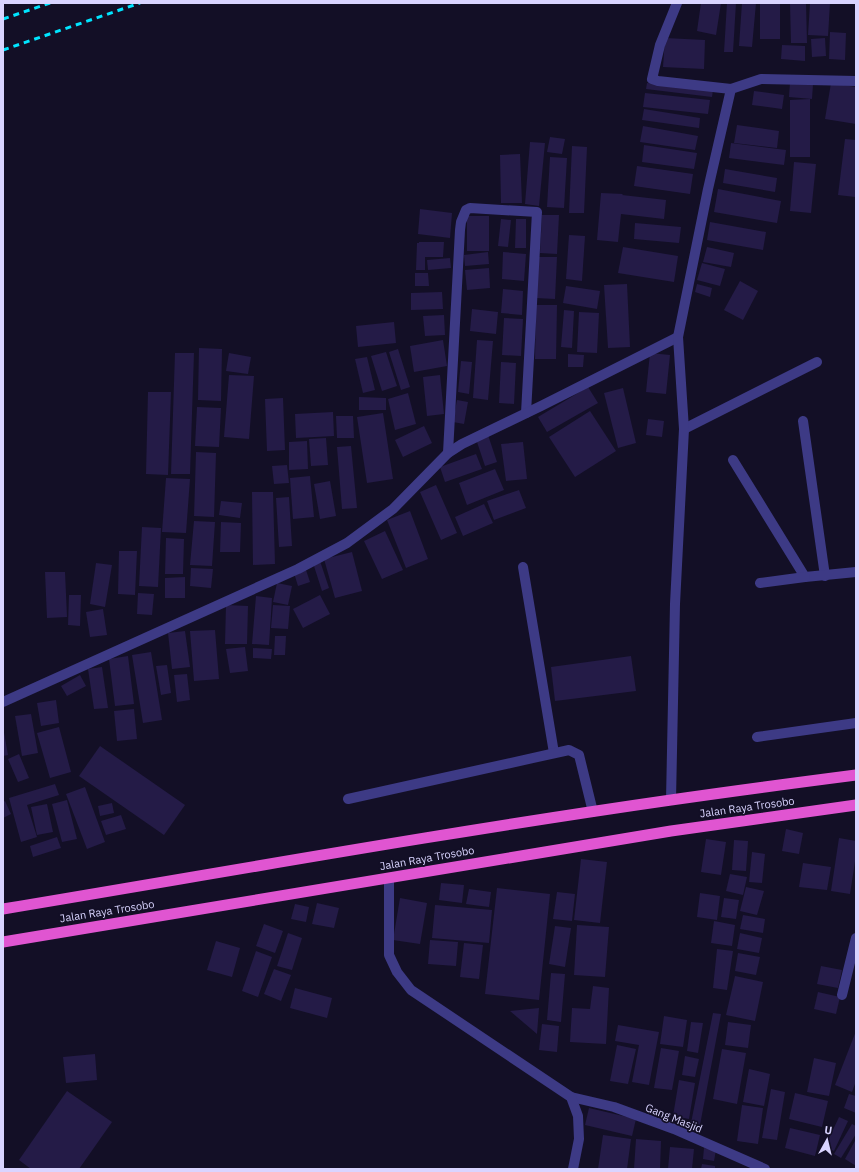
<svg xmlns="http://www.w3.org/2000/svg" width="859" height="1172" font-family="'IBM Plex Sans',sans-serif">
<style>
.building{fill:#241b47}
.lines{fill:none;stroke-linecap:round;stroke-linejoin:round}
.service{stroke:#3d3a85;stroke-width:10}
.minor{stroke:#3d3a85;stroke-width:10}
.tertiary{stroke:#3d3a85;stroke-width:10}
.trunk{stroke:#e055d1;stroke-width:11}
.rail{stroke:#00e5ff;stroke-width:3;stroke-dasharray:6 5;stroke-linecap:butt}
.labels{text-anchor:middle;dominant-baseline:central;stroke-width:3.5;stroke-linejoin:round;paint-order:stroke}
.street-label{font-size:11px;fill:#d9d4ff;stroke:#130f26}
</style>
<rect width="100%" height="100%" fill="#130f26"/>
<!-- building -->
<g class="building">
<polygon points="701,3 721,3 716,35 697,31"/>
<polygon points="727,3 736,3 733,52 724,52"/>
<polygon points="742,3 756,3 752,47 739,46"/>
<rect x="760" y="3" width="20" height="36"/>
<polygon points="790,3 806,3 807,43 791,43"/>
<polygon points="810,3 830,3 828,36 808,35"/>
<polygon points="830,32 846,33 845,60 829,59"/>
<polygon points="665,38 705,40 704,69 663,67"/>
<polygon points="825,38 826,56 812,57 811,39"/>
<polygon points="782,45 805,46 805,61 781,59"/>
<polygon points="790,82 813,84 812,99 789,97"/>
<polygon points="647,83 713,90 712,97 646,89"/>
<polygon points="831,83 856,87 856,124 825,119"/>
<polygon points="754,91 784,95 782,109 752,105"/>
<polygon points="645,93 710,100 708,114 643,107"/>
<polygon points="810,99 810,157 790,157 790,100"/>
<polygon points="644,109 700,118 699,128 642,120"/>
<polygon points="737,125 779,131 777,148 734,143"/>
<polygon points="643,126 698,136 695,150 640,142"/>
<polygon points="550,137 565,139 562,154 547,152"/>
<polygon points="845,139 856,140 855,197 838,195"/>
<polygon points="530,142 545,143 539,206 525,204"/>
<polygon points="731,143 786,150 784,165 729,158"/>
<polygon points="644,145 697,153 694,169 642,162"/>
<polygon points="572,146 587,147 584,213 569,213"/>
<polygon points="520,154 522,203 501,203 500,155"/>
<polygon points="550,157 567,158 564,208 547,207"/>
<polygon points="794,162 816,164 811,213 790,211"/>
<polygon points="637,166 693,174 690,194 634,186"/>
<polygon points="725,169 777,178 775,192 723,183"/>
<polygon points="718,189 781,201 777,223 714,212"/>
<polygon points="601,193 623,194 622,195 666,200 664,219 621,214 618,242 597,240"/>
<polygon points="420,209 452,213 450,238 418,234"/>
<polygon points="542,215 559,215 557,254 540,253"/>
<rect x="467" y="216" width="22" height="35"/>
<polygon points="501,219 511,220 508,247 498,246"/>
<polygon points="516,219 526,219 526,248 515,248"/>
<polygon points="710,222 766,232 763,250 707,240"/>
<polygon points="635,223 681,227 679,243 634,239"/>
<polygon points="569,235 585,236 582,281 566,279"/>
<polygon points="419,242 444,242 443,257 425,257 425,270 416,270 417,243 419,243"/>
<polygon points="623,247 678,256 674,282 618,273"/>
<polygon points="707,247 734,253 731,267 703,262"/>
<polygon points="488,252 489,264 465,266 464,255"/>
<polygon points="503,252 526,254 524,281 502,279"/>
<polygon points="538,257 557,257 555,299 536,298"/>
<polygon points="450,258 451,268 428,270 427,260"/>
<polygon points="702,263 725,269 720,286 697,280"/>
<polygon points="489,268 490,288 467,290 465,270"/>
<polygon points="415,273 428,273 429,286 415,286"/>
<polygon points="740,281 758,291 743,320 724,310"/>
<polygon points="627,284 630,347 608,348 604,285"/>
<polygon points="697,284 712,288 710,297 695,292"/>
<polygon points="566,286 600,291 597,309 563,303"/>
<polygon points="503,289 523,291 522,315 501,313"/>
<polygon points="442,292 443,309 411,310 411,293"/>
<polygon points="536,305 557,305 556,359 535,359"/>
<polygon points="472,309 498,312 496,334 470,331"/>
<polygon points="564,310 574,311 572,348 561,347"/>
<polygon points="579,312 599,313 597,353 577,352"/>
<polygon points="444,315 445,335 425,336 423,316"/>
<polygon points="504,318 523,319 521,356 502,355"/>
<polygon points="394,322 396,343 358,347 356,326"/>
<polygon points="443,340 447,366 414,372 410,346"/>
<polygon points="477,340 493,341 488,400 473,398"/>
<polygon points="199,348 222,349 221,401 198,400"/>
<polygon points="398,349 410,387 401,390 389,352"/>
<polygon points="386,352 397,386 382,391 371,356"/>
<polygon points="175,353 194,353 190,474 171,474"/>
<polygon points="229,353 251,357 248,374 226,371"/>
<polygon points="650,353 670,355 666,394 646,392"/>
<polygon points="568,354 584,355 583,367 568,367"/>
<polygon points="367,357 375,390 363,393 355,359"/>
<polygon points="461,361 472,362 469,394 458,392"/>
<polygon points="501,362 516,363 514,404 499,403"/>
<polygon points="229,375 254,376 249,439 224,437"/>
<polygon points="440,375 444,414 427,416 423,377"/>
<polygon points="588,387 598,403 547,432 538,417"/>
<polygon points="623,388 636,443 618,448 604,393"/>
<polygon points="148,392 171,392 168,475 146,474"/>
<polygon points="408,393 416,424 395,430 388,399"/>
<polygon points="359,397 386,398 386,410 359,410"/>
<polygon points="283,398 285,450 267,451 265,399"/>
<polygon points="457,400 468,402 464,424 453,422"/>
<polygon points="197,407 221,408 219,447 195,446"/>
<polygon points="590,411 616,451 575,477 549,437"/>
<polygon points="333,412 334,436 296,438 295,414"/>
<polygon points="383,413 393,479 367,483 357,417"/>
<polygon points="336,416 353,416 354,438 337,438"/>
<polygon points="648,419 664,421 662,437 646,435"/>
<polygon points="424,426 432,443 403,457 395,440"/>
<polygon points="488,435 497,462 485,466 476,439"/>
<polygon points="326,438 328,465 311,466 309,439"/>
<polygon points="307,441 308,469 289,470 289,442"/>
<polygon points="523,442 527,479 506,481 501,444"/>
<polygon points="351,446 357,508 342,509 337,447"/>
<polygon points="196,452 216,453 214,517 194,516"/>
<polygon points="476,454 482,469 445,482 440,467"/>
<polygon points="287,465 289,483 274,484 272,466"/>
<polygon points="495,469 504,490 467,505 459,483"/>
<polygon points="310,476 314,517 293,519 290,478"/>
<polygon points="166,478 190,479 186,533 162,532"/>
<polygon points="330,481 336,516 320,519 314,484"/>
<polygon points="436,485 457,533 441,540 420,492"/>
<polygon points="519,490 526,508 494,520 487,501"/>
<polygon points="252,492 273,492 275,564 253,565"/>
<polygon points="289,497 292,546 279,547 276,498"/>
<polygon points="221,501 242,503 240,518 219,515"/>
<polygon points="484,504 493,523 463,536 455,517"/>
<polygon points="410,511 428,559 406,568 387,520"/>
<polygon points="194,521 215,522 212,566 190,565"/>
<polygon points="221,522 241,523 240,552 220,552"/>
<polygon points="142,527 161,528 158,587 139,586"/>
<polygon points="385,531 403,570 382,579 364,541"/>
<polygon points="166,538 184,539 183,574 165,574"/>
<polygon points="119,551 137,551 135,595 118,594"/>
<polygon points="352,552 362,591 335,598 324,559"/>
<polygon points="320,561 329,588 322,591 313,563"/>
<polygon points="96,563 112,565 105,607 90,604"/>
<polygon points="191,568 213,569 211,588 190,586"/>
<polygon points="306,570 310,582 298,586 294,573"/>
<polygon points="45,572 65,572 67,617 47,618"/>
<polygon points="185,577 185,598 165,598 165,578"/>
<polygon points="277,583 292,586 288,605 273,602"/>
<polygon points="138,593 154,594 152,615 137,614"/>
<polygon points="69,595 81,595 80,626 68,625"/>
<polygon points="320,595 330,614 303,628 293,609"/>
<polygon points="256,596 272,598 269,645 252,644"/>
<polygon points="226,605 248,606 247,644 225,644"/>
<polygon points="273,605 290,606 288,629 271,628"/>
<polygon points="103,609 107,635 90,637 86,612"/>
<polygon points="215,630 219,679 194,681 190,631"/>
<polygon points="185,631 190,667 172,669 168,633"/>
<polygon points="275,636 286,636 285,655 274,655"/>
<polygon points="245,647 248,671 230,673 226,649"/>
<polygon points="253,648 272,649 271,659 253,658"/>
<polygon points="151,652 162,720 143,723 132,655"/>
<polygon points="128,656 134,704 115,706 109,659"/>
<polygon points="631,656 636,691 555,701 551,667"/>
<polygon points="167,665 171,693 161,695 156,666"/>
<polygon points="102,667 108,708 94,709 88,669"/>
<polygon points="187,674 190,700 177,702 174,675"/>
<polygon points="80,675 86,686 67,696 61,686"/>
<polygon points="56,700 59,723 41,726 37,703"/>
<polygon points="134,709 137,739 117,741 114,711"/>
<polygon points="31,714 38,753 22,756 15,716"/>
<polygon points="3,727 8,755 3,756"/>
<polygon points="59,727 71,772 50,778 37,733"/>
<polygon points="100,746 185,805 164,835 79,776"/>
<polygon points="19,754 29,778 18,782 8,759"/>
<polygon points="55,784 59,795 27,805 37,837 21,842 9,798"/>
<polygon points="85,787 105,842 87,849 66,794"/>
<polygon points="67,800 77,839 62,842 52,804"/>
<polygon points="5,801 11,814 3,818 3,802"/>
<polygon points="112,803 114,813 100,816 98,806"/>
<polygon points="47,804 53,832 37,835 31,807"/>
<polygon points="121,815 126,829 106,835 101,821"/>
<polygon points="786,829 803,833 799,854 782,851"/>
<polygon points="57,837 61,848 33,857 30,846"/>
<polygon points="839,838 856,841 856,855 850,894 831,891"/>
<polygon points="706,839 726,842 721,875 701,872"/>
<polygon points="734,840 748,841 746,871 732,870"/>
<polygon points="752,852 765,854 762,883 749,882"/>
<polygon points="581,859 607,862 600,923 574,920"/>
<polygon points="803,863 831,867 827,890 799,887"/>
<polygon points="730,874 747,877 743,895 726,891"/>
<polygon points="441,883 464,885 462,903 439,900"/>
<polygon points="746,887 764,891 757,915 740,911"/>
<polygon points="497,888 550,894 539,1000 485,994"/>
<polygon points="469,889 491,892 489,907 466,904"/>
<polygon points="557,892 575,894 572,921 553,919"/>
<polygon points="700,893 720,896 717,920 697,917"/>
<polygon points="400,898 427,903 420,944 393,940"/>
<polygon points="724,898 739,900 736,919 721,917"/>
<polygon points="317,903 339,908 334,928 312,924"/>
<polygon points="295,904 309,907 306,922 291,919"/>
<polygon points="435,905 492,910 489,943 432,938"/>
<polygon points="743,915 765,919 763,933 740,929"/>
<polygon points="714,921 735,925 732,946 711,943"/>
<polygon points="264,924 283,931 275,953 256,946"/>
<polygon points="577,925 609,927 605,977 574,975"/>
<polygon points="555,926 571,928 565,967 549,964"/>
<polygon points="288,933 302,938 292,970 277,966"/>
<polygon points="740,933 762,938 759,953 737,949"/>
<polygon points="430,940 458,942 456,966 428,964"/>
<polygon points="216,941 240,948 232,977 207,970"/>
<polygon points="464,943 483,945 479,979 460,977"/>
<polygon points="717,949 733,951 727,990 713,988"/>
<polygon points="256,951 272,957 258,997 242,991"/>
<polygon points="738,953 760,957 756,975 735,971"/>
<polygon points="821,966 842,970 838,988 817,984"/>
<polygon points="274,969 291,975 281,1001 264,994"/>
<polygon points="551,973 565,974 561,1022 547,1020"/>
<polygon points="735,976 763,982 755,1021 726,1015"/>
<polygon points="593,986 609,988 606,1044 570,1042 572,1008 590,1009"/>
<polygon points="295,988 332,998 327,1018 290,1008"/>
<polygon points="818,992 840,997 836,1014 814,1009"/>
<polygon points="539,1008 537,1034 510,1011"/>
<polygon points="713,1013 721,1014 700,1125 691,1123"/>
<polygon points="664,1016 687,1020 683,1047 660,1044"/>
<polygon points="691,1022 703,1023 698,1053 687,1051"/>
<polygon points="728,1022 751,1025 748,1048 725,1045"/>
<polygon points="542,1024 559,1026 557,1052 539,1050"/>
<polygon points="618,1025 659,1032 649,1085 632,1082 639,1045 615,1041"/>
<polygon points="856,1031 856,1081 852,1092 835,1085"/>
<polygon points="617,1045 636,1049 628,1084 610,1081"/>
<polygon points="661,1048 679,1051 672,1090 654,1088"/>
<polygon points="722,1049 746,1053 737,1104 713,1099"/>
<polygon points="95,1054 97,1080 66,1083 63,1057"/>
<polygon points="685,1056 699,1059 695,1077 682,1075"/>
<polygon points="814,1058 836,1063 829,1096 807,1092"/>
<polygon points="749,1069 770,1074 764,1106 743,1102"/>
<polygon points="679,1080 695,1083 689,1119 673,1116"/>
<polygon points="771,1089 785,1092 777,1140 762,1138"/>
<polygon points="67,1091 112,1122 79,1169 31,1169 19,1160"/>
<polygon points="795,1093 828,1101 822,1127 789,1119"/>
<polygon points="849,1094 856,1096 856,1113 844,1108"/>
<polygon points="742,1105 763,1108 758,1144 737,1141"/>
<polygon points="589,1108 636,1119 632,1136 585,1125"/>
<polygon points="839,1117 848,1121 834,1151 825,1147"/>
<polygon points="852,1124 856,1126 856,1134 841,1158 834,1154"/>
<polygon points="790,1128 820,1135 815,1156 785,1148"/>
<polygon points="603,1135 631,1139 627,1169 598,1169"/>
<polygon points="636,1139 661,1141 660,1169 634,1169"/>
<polygon points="856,1139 856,1166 845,1159"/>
<polygon points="670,1147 694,1149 692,1169 668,1169"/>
<polygon points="704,1148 716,1150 714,1161 703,1159"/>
<polygon points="702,1164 715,1166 715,1169 701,1169"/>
</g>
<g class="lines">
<!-- service -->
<g class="service">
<polyline points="803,421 825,576"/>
<polyline points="684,429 817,362"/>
<polyline points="733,460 805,577 856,572"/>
<polyline points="523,567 554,753"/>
<polyline points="760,583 805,577"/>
<polyline points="757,737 856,723"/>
<polyline points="348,799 569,750 579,755 593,812"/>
</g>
<!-- minor -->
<g class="minor">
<polyline points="677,3 660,45 652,79 658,81 731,89"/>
<polyline points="448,453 460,230 461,222 466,210 470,208 537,212 526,413"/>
<polyline points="3,702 298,569 347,543 393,509 448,453 462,444 541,406 678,337"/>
<polyline points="671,800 675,604 684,429 678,337 708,189 731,89 761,79 856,81"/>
<polyline points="842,995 856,938"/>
<polyline points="571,1097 614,1107 674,1129 765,1169"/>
</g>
<!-- tertiary -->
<polyline class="tertiary" points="389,878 389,955 397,972 411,990 571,1097 578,1116 579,1139 573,1169"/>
<!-- trunk -->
<g class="trunk">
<path d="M 3,909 C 225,872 448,832 671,800 C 733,791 794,783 856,775"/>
<polyline points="3,942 671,831 856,805"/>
</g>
<!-- rail -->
<g class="rail">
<polyline points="3,19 50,3"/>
<polyline points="3,50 140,3"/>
</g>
</g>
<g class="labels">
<!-- street labels -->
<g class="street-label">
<text transform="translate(747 807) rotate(-8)">Jalan Raya Trosobo</text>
<text transform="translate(427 858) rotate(-10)">Jalan Raya Trosobo</text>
<text transform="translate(107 911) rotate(-9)">Jalan Raya Trosobo</text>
<text transform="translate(674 1118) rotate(22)">Gang Masjid</text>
</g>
</g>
<!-- border -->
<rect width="859" height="1172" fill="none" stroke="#d9d4ff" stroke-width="8"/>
<!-- north arrow -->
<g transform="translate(827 1140) rotate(8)" stroke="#130f26" stroke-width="3" paint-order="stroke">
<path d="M0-3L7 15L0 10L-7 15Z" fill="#d9d4ff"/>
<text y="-6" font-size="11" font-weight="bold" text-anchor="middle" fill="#d9d4ff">U</text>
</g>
</svg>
